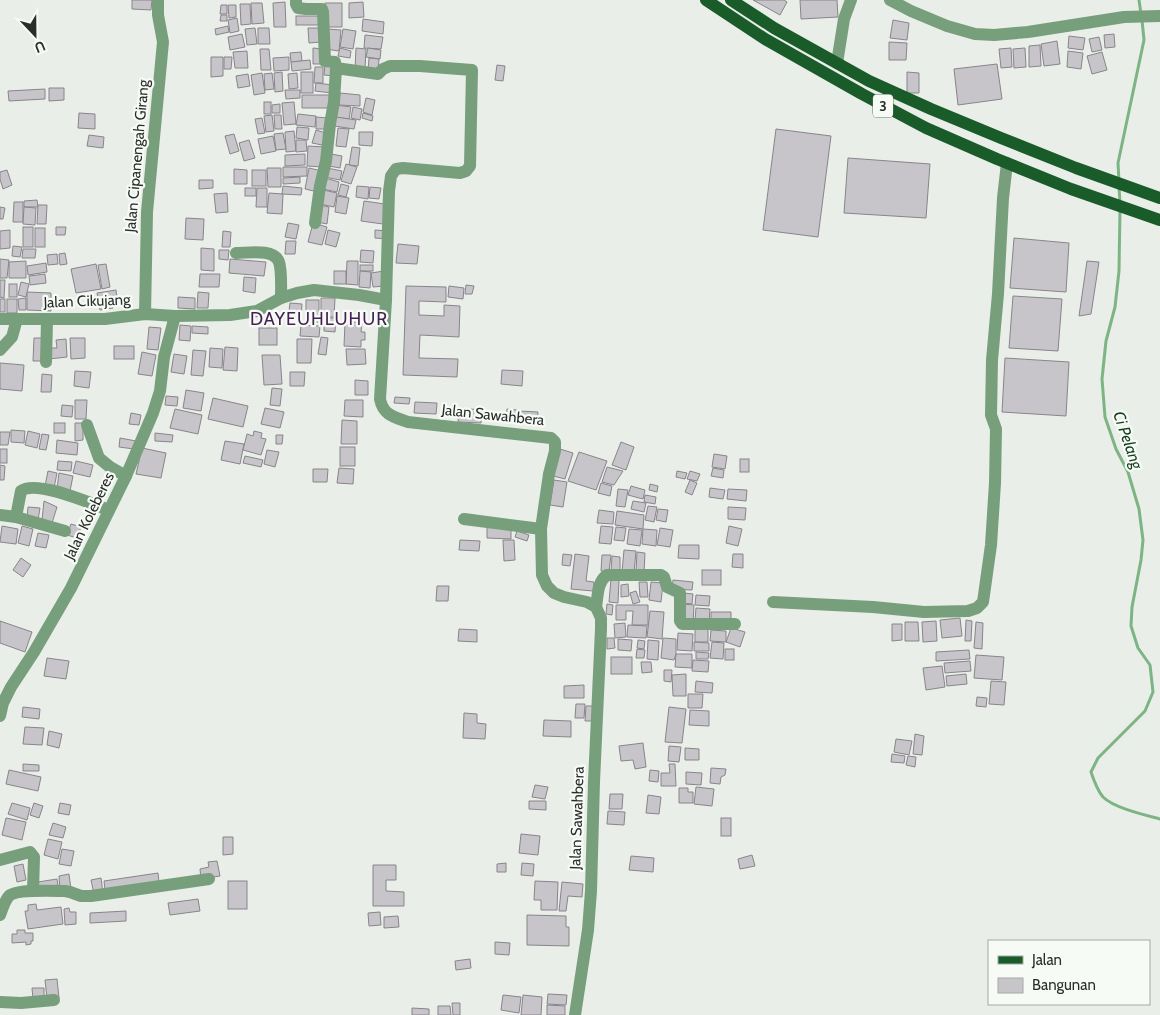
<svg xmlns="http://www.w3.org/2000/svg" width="1160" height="1015" font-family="Cabin,sans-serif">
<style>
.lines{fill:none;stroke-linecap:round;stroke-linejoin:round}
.stream{stroke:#7db484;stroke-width:3}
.building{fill:#c8c5ca;stroke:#88858a}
.minor{stroke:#779f7c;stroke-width:12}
.tertiary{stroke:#779f7c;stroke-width:12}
.primary{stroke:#1a5b2a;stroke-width:12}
.labels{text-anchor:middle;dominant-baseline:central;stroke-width:4.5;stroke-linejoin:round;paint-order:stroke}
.shield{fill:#f6fbf6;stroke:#686b68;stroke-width:1}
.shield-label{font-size:14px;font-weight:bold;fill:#2b2d2b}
.street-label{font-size:15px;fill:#2b2d2b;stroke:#f6fbf6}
.water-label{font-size:16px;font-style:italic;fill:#153e1d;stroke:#f6fbf6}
.quarter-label{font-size:18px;letter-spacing:1px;fill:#451e53;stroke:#f6fbf6}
</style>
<rect width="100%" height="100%" fill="#e9eee9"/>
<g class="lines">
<!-- stream -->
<g class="stream">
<polyline points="1139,0 1141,14"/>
<polyline points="1119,181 1118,163 1144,40 1142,20"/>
<polyline points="1119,187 1120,203"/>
<path d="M 1120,210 L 1119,271 L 1115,307 L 1106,341 L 1102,379 L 1105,417 L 1116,449 L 1128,472 L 1139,509 L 1143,540 L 1141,560 L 1132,607 L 1131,626 L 1138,648 L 1150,665 L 1153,692 L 1145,711 L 1098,758 L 1091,772 C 1094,781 1097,790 1103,797 C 1114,808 1145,815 1160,819"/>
</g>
</g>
<!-- building -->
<g class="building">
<polygon points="132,0 152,0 151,10 132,9"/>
<polygon points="753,0 784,0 787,2 780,15"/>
<polygon points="800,0 837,0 838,17 801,19"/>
<polygon points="285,2 286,27 274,27 273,3"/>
<polygon points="363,2 364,17 349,18 349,3"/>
<polygon points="251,3 262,3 264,23 252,24"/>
<polygon points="325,3 342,3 342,27 324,27"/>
<polygon points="240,4 250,4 251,24 241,25"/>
<polygon points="221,5 227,5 227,14 220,14"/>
<polygon points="228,5 236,5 236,17 229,18"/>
<polygon points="221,15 227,15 227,21 220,21"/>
<rect x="296" y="16" width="27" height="9"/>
<polygon points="237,18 239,31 230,33 228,20"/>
<polygon points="363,19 384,22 383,34 362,31"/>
<polygon points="893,20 909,23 907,40 890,38"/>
<polygon points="228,26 229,32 216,35 215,29"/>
<polygon points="255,28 257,44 247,45 245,29"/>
<polygon points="258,28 269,28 270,44 258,44"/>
<polygon points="308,28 320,28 321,42 309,43"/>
<polygon points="327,29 341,30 339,51 325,49"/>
<polygon points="343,29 356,31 353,49 340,47"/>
<polygon points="242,34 245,47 230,50 228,37"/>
<polygon points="1114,34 1115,47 1105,48 1104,35"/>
<polygon points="365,35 383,37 381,49 364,48"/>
<polygon points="1069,36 1085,38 1083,50 1068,48"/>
<polygon points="1099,37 1102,50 1092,52 1089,39"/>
<polygon points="1057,41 1060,64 1044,66 1041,44"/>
<polygon points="889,42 907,43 906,60 889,60"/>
<polygon points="1040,45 1041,66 1029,67 1029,46"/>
<polygon points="313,48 323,49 322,64 313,64"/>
<polygon points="340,48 351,51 350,58 338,56"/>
<polygon points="356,48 366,49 365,69 355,69"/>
<polygon points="368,48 381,50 380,59 366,57"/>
<polygon points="1011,48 1012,67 1001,68 999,49"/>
<polygon points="1025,48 1026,67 1014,68 1013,49"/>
<polygon points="260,49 269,49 271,70 261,70"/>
<polygon points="247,51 248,68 235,68 233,52"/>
<polygon points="1068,51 1083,53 1081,69 1067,67"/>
<polygon points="301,52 302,61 291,62 290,53"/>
<polygon points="1102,52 1107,70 1092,74 1087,56"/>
<polygon points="211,57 223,57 223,76 211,77"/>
<polygon points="224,57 232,57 231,69 224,69"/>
<polygon points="289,57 289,70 274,71 273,58"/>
<polygon points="369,58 379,59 378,72 368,71"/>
<polygon points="310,60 311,69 292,71 291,62"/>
<polygon points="325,64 335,65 334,76 324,75"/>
<polygon points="997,64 1002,99 958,105 954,69"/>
<polygon points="497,65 505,66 503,81 495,80"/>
<polygon points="315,67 323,67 323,83 314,83"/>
<polygon points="282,72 283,91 275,92 274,73"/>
<rect x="301" y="72" width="12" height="21"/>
<polygon points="907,72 919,73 919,93 907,93"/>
<polygon points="262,73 265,93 254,95 251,75"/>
<polygon points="272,73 274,89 265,90 264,74"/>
<polygon points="297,73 298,88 289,89 288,74"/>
<polygon points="248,74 250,86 238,88 236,76"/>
<polygon points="316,83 333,85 332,93 315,91"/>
<polygon points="49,88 64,88 64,100 49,101"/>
<polygon points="45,89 45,99 9,101 8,91"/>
<polygon points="285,90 300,90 300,98 286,99"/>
<polygon points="340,93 360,95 360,106 339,105"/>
<polygon points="302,95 332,95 331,108 302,108"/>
<polygon points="366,98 375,100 372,115 363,112"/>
<rect x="264" y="102" width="7" height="12"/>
<polygon points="294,102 296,124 284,125 282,103"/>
<polygon points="280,104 280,113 272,113 272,105"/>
<polygon points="336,105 351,107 349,119 334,117"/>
<polygon points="353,107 362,109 360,120 351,118"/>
<polygon points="79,113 95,114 95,129 78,128"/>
<polygon points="363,113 373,116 372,121 362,118"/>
<polygon points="298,114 316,116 315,127 296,125"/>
<polygon points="272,115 274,131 266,132 264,116"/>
<polygon points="274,115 281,115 282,129 275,129"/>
<polygon points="316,117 328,118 328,129 316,129"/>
<polygon points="336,117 356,120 354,129 334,126"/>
<polygon points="262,118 265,133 258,134 255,119"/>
<polygon points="297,127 309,128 308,140 296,138"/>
<polygon points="338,128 349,129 346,147 336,146"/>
<polygon points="776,129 831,136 818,237 763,230"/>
<polygon points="316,130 326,133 322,145 312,143"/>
<polygon points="294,131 296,151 286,152 285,132"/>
<polygon points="359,132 373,132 372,146 359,145"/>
<polygon points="283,133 286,149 276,150 274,134"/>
<polygon points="234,134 239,151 230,154 225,136"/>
<polygon points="89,135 104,137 103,148 87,146"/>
<polygon points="273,136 276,151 261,154 258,139"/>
<polygon points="249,140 255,158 244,161 239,143"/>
<polygon points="296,140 306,140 307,151 296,152"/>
<polygon points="308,146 325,147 324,167 307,166"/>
<polygon points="352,147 360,148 358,166 349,165"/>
<polygon points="305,154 305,165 285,166 285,155"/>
<polygon points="331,154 342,156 340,168 329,166"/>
<polygon points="848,158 930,164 926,218 844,213"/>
<polygon points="346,164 357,167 351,184 341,181"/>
<polygon points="283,167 307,167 307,176 283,177"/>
<polygon points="267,168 281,168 281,187 268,187"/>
<polygon points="309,168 322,171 318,192 305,189"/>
<polygon points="327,168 342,171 340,180 325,177"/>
<polygon points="234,169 247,170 247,184 234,184"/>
<polygon points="7,170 12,185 3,189 0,179 0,172"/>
<rect x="252" y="170" width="14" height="16"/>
<polygon points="300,177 300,183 283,184 283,178"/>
<polygon points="325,178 339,182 337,192 323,189"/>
<polygon points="199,180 213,180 213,188 199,189"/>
<polygon points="341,184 349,186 346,197 338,195"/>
<polygon points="283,186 302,188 301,195 282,194"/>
<polygon points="357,186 369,187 368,199 356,197"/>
<polygon points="370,187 381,188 379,199 369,198"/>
<rect x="245" y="188" width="11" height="8"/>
<polygon points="257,188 267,188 267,207 256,207"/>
<polygon points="323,190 337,193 334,207 320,204"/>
<polygon points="227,193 228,212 216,213 214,194"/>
<polygon points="269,193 283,194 282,214 267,213"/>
<polygon points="337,196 349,198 346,214 335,212"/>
<polygon points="37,200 38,207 24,207 24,201"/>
<polygon points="364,201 385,204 383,224 361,221"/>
<polygon points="14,202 23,202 23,222 13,222"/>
<polygon points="38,205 47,205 46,224 37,224"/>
<polygon points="320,205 329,207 327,224 317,222"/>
<polygon points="0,207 5,208 3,219 0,219"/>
<polygon points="24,207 36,208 35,225 23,224"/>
<polygon points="186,218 204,219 203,240 185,239"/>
<polygon points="288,223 299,225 296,239 285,237"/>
<polygon points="313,223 327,227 322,245 308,242"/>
<rect x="23" y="227" width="10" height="20"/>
<polygon points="56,227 66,227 65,235 56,235"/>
<rect x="35" y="228" width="10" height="19"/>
<polygon points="10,230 10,248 0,249 0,231"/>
<polygon points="328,230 340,233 336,247 325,244"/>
<polygon points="375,230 387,231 387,239 375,238"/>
<polygon points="223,231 231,232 230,247 222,247"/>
<polygon points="1014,238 1069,243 1066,292 1010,288"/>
<polygon points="286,241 296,241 295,254 285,254"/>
<polygon points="398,244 419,246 417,264 396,263"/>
<polygon points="13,246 22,247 20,257 12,256"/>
<polygon points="201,248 214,249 214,271 201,270"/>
<polygon points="23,249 36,249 35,258 22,258"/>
<polygon points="219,250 229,250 228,260 219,259"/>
<polygon points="361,250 374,251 373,263 360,262"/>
<polygon points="65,253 67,264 60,265 59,254"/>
<polygon points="57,254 58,264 48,265 47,255"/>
<polygon points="0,259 9,260 7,278 0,278"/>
<polygon points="230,259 266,262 264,276 229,273"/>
<polygon points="26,261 26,278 9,278 9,262"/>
<polygon points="347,261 358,261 358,285 346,284"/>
<polygon points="1087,261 1099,262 1091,314 1079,316"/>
<polygon points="46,263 47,272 28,275 27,266"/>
<polygon points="96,264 101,289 76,293 71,269"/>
<polygon points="106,264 110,287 102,289 98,265"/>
<rect x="360" y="265" width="13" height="6"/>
<rect x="334" y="271" width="12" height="13"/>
<polygon points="360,271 371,272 370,288 359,287"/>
<polygon points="384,271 385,286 373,287 371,273"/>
<polygon points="45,274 46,283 30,285 29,276"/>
<polygon points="200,274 220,274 219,287 199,287"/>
<polygon points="244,277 256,278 255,293 243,291"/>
<polygon points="0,280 5,280 4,298 0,297"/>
<polygon points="21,282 29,284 26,297 18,295"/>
<rect x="9" y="284" width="8" height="13"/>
<polygon points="466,285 474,286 472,294 465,294"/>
<polygon points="406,286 446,287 446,302 419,301 419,315 444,316 444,305 460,306 459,337 420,335 419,358 458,359 457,377 403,375"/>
<polygon points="449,286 464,288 463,299 448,297"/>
<polygon points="116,290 117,298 111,300 113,308 100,310 97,293"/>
<polygon points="27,292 51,293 51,311 27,310"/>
<polygon points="198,292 209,293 208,308 197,308"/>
<polygon points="1013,296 1062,299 1058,351 1009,348"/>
<polygon points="178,297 195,298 195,309 178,308"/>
<polygon points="26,298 26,310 19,310 18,299"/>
<polygon points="321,298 335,298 334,317 321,317"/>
<rect x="0" y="299" width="5" height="13"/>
<rect x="7" y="299" width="10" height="14"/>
<rect x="306" y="300" width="13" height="22"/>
<polygon points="290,303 302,304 301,319 288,318"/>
<polygon points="324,318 336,318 335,332 324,331"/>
<polygon points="345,322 362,322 361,332 365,332 365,340 361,340 361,347 344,346"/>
<polygon points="180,325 191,326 190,341 179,340"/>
<polygon points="301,325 320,326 319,337 300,336"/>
<polygon points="192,326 208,327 208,334 192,333"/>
<polygon points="149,327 161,328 158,350 147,349"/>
<rect x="259" y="328" width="18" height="17"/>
<polygon points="321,337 328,338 326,355 318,354"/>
<polygon points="34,338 44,338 43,361 33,361"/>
<polygon points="70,338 85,338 85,358 71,359"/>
<polygon points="66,339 67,357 49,359 48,348 57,348 56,340"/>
<polygon points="297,339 312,339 311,363 297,363"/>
<rect x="114" y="346" width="20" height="13"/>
<polygon points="225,347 238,348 237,371 223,370"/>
<polygon points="210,348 223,349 222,368 209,367"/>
<polygon points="346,349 365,349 366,364 347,365"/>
<polygon points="193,350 206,351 203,376 191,375"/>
<polygon points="142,352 156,355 152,376 138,374"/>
<polygon points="174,354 187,356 184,374 171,372"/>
<polygon points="262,355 280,355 282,384 264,385"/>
<polygon points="1005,358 1069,362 1066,416 1002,412"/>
<polygon points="0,363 24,365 22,391 0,389"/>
<polygon points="502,370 523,371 522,386 501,384"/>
<polygon points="75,371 91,372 89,388 74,386"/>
<polygon points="290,372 305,372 304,386 290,386"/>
<polygon points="42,374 52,375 51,392 41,392"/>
<polygon points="355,380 368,381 368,395 355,395"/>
<polygon points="272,388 282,389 280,406 270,405"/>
<polygon points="186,390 204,393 201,411 183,408"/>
<polygon points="166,396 178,397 177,406 165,405"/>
<polygon points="395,397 410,398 409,404 394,403"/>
<polygon points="213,398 248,406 243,427 208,419"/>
<polygon points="75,400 87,400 86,419 75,419"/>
<polygon points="345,400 363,400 363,417 344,416"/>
<polygon points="415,402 437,403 436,414 414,413"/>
<polygon points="62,405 73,406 72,417 61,416"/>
<polygon points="265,408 284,412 280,428 261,424"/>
<polygon points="459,408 482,410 481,423 458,422"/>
<polygon points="175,409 202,415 198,434 170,428"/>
<polygon points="507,409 517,410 516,421 506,420"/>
<polygon points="519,411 538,412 537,421 518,419"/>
<polygon points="131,413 141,415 139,425 129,424"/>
<polygon points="342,420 357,421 357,444 341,444"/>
<rect x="54" y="423" width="11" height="10"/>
<polygon points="75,423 83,423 83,440 75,441"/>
<polygon points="11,430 25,431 24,443 11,442"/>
<polygon points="28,431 40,434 37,448 25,445"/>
<polygon points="254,431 262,433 261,438 266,439 261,455 243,450 247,434 253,436"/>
<polygon points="0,432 10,432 8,445 0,445"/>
<polygon points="155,433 173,435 172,442 155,441"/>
<polygon points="42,434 49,435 46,450 39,449"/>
<polygon points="276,435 283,435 282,444 276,444"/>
<polygon points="120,438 136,441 134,449 119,447"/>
<polygon points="57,440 78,443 77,455 56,453"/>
<polygon points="225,441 244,444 240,464 221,460"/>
<polygon points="621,442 634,447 626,470 612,465"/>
<rect x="340" y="447" width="15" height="19"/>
<polygon points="142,448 166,453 161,478 136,474"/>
<rect x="0" y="449" width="7" height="14"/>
<polygon points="560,449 573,453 565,479 553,476"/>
<polygon points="267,450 279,452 275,467 264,464"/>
<polygon points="579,452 607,461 596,490 568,481"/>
<polygon points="714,454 727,456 725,469 712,467"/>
<polygon points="245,456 263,460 261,467 243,463"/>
<rect x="740" y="459" width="9" height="13"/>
<polygon points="58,461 72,462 71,471 57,470"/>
<polygon points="76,461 93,465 90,477 73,473"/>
<polygon points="0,465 5,466 4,480 0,480"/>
<polygon points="607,467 623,471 614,485 602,482"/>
<polygon points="339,468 354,469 353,484 337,483"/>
<polygon points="713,468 724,470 723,478 711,476"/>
<polygon points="313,469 328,469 327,482 313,482"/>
<polygon points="48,471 57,473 54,488 45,486"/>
<polygon points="677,471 687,473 685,479 676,477"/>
<polygon points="690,471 700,474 697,481 687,479"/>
<polygon points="59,473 73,476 70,491 57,489"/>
<polygon points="554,480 567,482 563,507 550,505"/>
<polygon points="690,480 697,483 692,495 685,492"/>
<polygon points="601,483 612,486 610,496 598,493"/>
<polygon points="650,484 658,486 657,492 649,490"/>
<polygon points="631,486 645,490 643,499 628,495"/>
<polygon points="710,488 725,490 723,499 709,497"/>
<polygon points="618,489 628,490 625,507 616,506"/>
<polygon points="728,489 747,490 746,501 727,499"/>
<polygon points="645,495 656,497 655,504 644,502"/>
<polygon points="44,501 57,507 52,523 42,520"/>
<polygon points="633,501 646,503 644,512 631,509"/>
<polygon points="648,506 657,507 654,522 645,520"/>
<polygon points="28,507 40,508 38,520 27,519"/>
<polygon points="728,507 746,508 745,520 728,519"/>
<polygon points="658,509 668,510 666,522 656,520"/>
<polygon points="599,510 614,512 613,524 597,523"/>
<polygon points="617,511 644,515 643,529 615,525"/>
<polygon points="71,524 81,527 77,538 67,535"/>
<polygon points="2,526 18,529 16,544 0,542"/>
<polygon points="22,526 33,529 29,546 18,543"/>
<polygon points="487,526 511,527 511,539 487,538"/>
<polygon points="601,526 613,527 611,544 599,543"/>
<polygon points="729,526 742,529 738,546 726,543"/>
<polygon points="616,527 626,528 624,541 614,540"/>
<polygon points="660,528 673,530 670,547 657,545"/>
<polygon points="629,529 642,530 640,546 627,544"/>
<polygon points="643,529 657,530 656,546 642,544"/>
<polygon points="517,531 529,535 527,541 515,537"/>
<polygon points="38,533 49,535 46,548 35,546"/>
<polygon points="460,540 480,541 479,551 459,550"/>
<polygon points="503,540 514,540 515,560 504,561"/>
<polygon points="679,545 699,545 699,559 678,558"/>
<polygon points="624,550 636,551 634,573 622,572"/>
<polygon points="637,552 645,553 644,573 636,572"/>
<polygon points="563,554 572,555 570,566 562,565"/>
<polygon points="575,554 589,556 586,581 594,582 593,591 571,589"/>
<polygon points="733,554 743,554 743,568 732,567"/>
<polygon points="602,555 611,555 609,571 601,571"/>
<polygon points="612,556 620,557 620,572 611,572"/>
<polygon points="21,558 31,565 23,577 13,570"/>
<rect x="702" y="570" width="19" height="15"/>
<polygon points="611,579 619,580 618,603 609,602"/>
<polygon points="673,580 693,582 692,590 672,589"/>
<polygon points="639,582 647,582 648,597 640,597"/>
<polygon points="651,582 663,583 661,602 649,600"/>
<polygon points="628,584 629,596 621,597 621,585"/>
<polygon points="437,586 449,586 448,601 436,601"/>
<polygon points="636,591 640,602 633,604 630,593"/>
<polygon points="684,593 693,594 692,604 683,603"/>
<polygon points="696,595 710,596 709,606 695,605"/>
<polygon points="607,604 613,605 612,615 606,614"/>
<polygon points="683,604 694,605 693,623 682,622"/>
<polygon points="616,605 648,605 648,625 632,625 633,611 626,611 626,620 616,620"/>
<polygon points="696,608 710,609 709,622 695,620"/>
<polygon points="650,611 664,612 662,639 647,637"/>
<polygon points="711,612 731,612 731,622 711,621"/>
<polygon points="960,618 962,636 942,638 940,620"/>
<polygon points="966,620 972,621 971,641 965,641"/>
<polygon points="0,621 32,632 25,652 0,643"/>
<polygon points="936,621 937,641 923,642 922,622"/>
<polygon points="905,622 918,622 919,641 905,641"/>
<polygon points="976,622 983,623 982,649 974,648"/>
<polygon points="625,623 626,637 615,638 614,624"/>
<polygon points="892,624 902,624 902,640 892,641"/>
<polygon points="628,625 647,626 646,638 627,637"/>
<rect x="695" y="628" width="13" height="14"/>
<polygon points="731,628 745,632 740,647 726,642"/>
<polygon points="459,629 477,630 477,642 458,641"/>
<polygon points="711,630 726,631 726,642 710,641"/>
<polygon points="678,633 693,634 692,651 677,650"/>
<polygon points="607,638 614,638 615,648 607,649"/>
<polygon points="663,638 676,639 676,654 674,660 661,658"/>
<polygon points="618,639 632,640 631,651 618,650"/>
<polygon points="638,640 645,641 644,649 637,648"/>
<polygon points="648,640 659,641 658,660 647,659"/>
<polygon points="694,642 709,643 709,651 694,651"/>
<polygon points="712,642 724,643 723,659 710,658"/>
<polygon points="637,649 645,650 644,658 636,658"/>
<rect x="725" y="649" width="9" height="11"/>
<polygon points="969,650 970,659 936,661 936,652"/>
<polygon points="696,652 709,653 708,659 696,659"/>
<polygon points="676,654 692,654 692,668 675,667"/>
<polygon points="976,655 1004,657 1002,680 974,678"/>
<rect x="611" y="657" width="21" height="17"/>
<polygon points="47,658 69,661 66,679 44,676"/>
<polygon points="693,660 709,661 708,672 692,671"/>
<polygon points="970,661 971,671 945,673 944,663"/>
<polygon points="641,662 651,662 652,672 642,673"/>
<polygon points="942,666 945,687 926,690 923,668"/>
<polygon points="664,670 672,670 671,682 664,681"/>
<polygon points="686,674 686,696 673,696 672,675"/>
<polygon points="966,674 967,684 947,686 946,676"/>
<polygon points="696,681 713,683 712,693 695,692"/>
<polygon points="991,681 1006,682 1004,705 989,704"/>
<polygon points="584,685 584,698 564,698 564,686"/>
<polygon points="688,694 703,694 702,708 688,708"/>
<polygon points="977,697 987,698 986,707 976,706"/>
<polygon points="576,704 585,704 584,718 575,718"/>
<polygon points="586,706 595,706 592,721 585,721"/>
<polygon points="23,707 40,709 39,719 22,717"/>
<polygon points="669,707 686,709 682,743 665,742"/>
<polygon points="690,710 709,711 709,726 689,725"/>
<polygon points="464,713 477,714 477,723 486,724 485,739 463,738"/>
<polygon points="544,720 571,721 571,737 543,736"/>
<polygon points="25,727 44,728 42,745 23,744"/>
<polygon points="49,731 62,734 59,748 47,745"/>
<polygon points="915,734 924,736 922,755 913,754"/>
<polygon points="896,739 912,741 909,755 894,752"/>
<polygon points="643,743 646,767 635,769 633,760 621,761 619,746"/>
<polygon points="669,746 681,747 679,762 668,761"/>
<polygon points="685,748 699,749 699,760 685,760"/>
<polygon points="892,754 905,756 904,763 891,762"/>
<polygon points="908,756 916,757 915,767 906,765"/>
<polygon points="23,764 39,765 39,771 23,771"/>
<polygon points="669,764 675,764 676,786 661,786 661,773 670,773"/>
<polygon points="711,768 726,769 725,775 721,777 720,784 710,783"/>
<polygon points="9,770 41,777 38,791 6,784"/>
<polygon points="650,770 659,771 658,782 649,781"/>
<polygon points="686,772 702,773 701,785 686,784"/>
<polygon points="535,785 548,787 545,799 532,797"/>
<polygon points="696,787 714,789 712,806 694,804"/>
<polygon points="679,788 688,788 688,792 693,792 693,803 679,803"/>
<polygon points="610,794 623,794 622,809 609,809"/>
<polygon points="648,795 661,797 659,814 646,813"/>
<polygon points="529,801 546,801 546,810 529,809"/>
<polygon points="12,803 30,808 27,820 8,814"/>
<polygon points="34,803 43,806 39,818 30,815"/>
<polygon points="60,803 71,805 69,815 58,813"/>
<polygon points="608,811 625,812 624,825 607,824"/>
<polygon points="6,818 26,822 22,840 2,835"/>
<rect x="721" y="818" width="10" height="18"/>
<polygon points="53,823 66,827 63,838 49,835"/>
<polygon points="521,834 540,836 538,855 519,853"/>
<polygon points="223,837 233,837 233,854 223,855"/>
<polygon points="48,839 62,842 58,859 44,855"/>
<polygon points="62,849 74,851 71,866 59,864"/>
<polygon points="752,855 755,866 740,869 738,859"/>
<polygon points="631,856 654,858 653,872 629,870"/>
<polygon points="217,861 220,876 201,879 200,869 209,867 208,862"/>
<polygon points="506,863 506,872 497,872 497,864"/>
<polygon points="522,863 534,864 533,876 521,875"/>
<polygon points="23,864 26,880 17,882 14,866"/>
<polygon points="373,865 396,865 396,880 386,880 386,891 404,892 404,906 373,906"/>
<polygon points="158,873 159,882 105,890 104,881"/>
<polygon points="69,874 71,889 60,890 59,876"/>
<polygon points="101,878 103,893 94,894 91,880"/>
<polygon points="57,879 58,885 39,888 38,882"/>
<rect x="228" y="881" width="19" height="28"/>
<polygon points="535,881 558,882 557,910 541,910 541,900 534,900"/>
<polygon points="562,882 583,884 582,897 568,896 566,911 559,911"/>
<polygon points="198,899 200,911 170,915 168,903"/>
<polygon points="36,904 37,910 61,907 63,924 28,929 25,911 28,911 28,905"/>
<polygon points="69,908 70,912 76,912 76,924 65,925 64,909"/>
<polygon points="126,911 126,921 90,923 90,913"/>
<polygon points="380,912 381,925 369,926 368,913"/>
<polygon points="527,915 566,916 566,927 569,927 569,946 527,945"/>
<polygon points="398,916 399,927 384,928 384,917"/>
<polygon points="17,930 25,930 25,933 33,933 33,941 31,941 31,944 26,945 26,942 12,943 12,934 17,934"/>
<polygon points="495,942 510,943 509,955 495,954"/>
<polygon points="470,959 471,968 456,970 455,961"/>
<polygon points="57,979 59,998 47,999 45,980"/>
<polygon points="32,988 44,988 44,999 33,999"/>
<polygon points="548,994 567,995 566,1005 547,1004"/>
<polygon points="503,995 521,997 519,1013 501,1010"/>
<polygon points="523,995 542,997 541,1015 521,1015"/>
<polygon points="452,1003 460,1003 460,1015 453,1015"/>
<polygon points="547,1005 565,1006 565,1015 547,1015"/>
<polygon points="438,1006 450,1006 451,1015 438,1015"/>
<polygon points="412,1008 429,1009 429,1015 412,1015"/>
</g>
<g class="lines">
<!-- minor -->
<g class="minor">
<polyline points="296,0 296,4 298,8 306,9 322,9 323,12 325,61 335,62 336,68 334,102 330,124 326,161 320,186 315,223"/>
<polyline points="837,63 844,19 851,0"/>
<polyline points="336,68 378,74 383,69 390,66 420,66 472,70 470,166 466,171 460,173 403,168 396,169 391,176 389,191 386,300"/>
<path d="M 236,253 C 248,253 274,248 279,262 C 282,271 281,288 281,298"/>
<polyline points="145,314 147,212 163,42 158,15 158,0"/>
<path d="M 0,319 L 105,319 L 145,314 L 175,316 L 230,315 L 257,311 L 281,298 L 297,293 L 314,290 L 359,295 L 386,300 L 380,399 C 383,415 394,417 408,422 L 551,438 L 555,442 L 555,451 L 549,474 L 541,529 L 542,575 L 547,586 L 554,593 L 564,597 L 587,602 L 596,607 L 601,618 L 601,629 L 594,782 L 591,891 L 588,930 L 575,1015"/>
<polyline points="0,350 12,337 17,319"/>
<polyline points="46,362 47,320"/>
<polyline points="87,425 99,458 110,467 126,476"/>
<path d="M 0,515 L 16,517 L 21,491 C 36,479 92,504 109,510"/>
<polyline points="16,517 65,531"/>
<polyline points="464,519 541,529"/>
<polyline points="773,602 873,607 924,612 968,611 977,608 983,602 991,545 995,483 996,429 991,415 992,360 998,294 1003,198 1007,163"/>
<path d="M 596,607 C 598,596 597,582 607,575 L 661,575 L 664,577 L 667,587 L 680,593 L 680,621 L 682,624 L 735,624"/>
<polyline points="0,716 3,703 11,687 34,652 71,588 126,476 153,413 160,391 164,357 175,316"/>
<polyline points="0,860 30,852 34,857 33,891"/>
<path d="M 0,915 C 2,910 5,900 9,896 C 16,889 55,891 65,891 L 70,892 L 81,896 L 91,896 L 209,879"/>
<polyline points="0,1002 21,1003 54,1000"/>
</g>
<!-- tertiary -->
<polyline class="tertiary" points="890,0 911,11 947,26 975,34 994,35 1028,32 1124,17 1160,16"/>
<!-- primary -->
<g class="primary">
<polyline points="706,0 765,39 862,94 926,128 997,159 1071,189 1160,220"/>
<polyline points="731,0 774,28 869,81 931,109 1001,138 1076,168 1160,198"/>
</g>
</g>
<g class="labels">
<!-- shield labels -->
<rect class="shield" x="873" y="94.5" width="20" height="23" rx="4"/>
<g class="shield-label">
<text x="883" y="106">3</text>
</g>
<!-- street labels -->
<g class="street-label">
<text transform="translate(137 156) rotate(-85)">Jalan Cipanengah Girang</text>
<text transform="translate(87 301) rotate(-2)">Jalan Cikujang</text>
<text transform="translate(493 415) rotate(6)">Jalan Sawahbera</text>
<text transform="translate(89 516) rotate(-64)">Jalan Koleberes</text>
<text transform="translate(577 818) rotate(-88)">Jalan Sawahbera</text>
</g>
<!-- water labels -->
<g class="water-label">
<text transform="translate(1128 440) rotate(71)">Ci Pelang</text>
</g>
<!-- quarter labels -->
<g class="quarter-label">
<text x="319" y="319">DAYEUHLUHUR</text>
</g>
</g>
<!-- legend -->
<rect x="988" y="940" width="162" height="65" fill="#f6fbf6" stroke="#a5a9a5"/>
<rect x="998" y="956" width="25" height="8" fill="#1a5b2a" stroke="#a5a9a5"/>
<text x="1032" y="965" font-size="15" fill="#2b2d2b">Jalan</text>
<rect x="998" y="978" width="25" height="15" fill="#c8c5ca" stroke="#a5a9a5"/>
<text x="1032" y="990" font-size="15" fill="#2b2d2b">Bangunan</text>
<!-- north arrow -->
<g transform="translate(35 35) rotate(158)" stroke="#f6fbf6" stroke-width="4" paint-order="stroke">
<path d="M0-4L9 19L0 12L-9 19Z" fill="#2b2d2b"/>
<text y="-8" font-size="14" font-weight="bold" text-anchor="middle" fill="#2b2d2b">U</text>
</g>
</svg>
